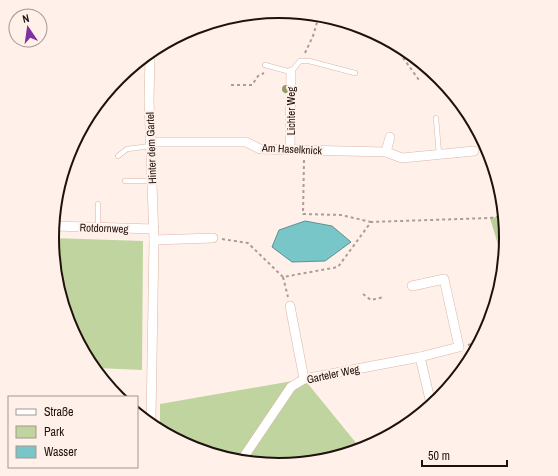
<svg xmlns="http://www.w3.org/2000/svg" width="558" height="476" font-family="'Archivo Narrow',sans-serif">
<style>
.green{fill:#bfd49f}
.forest{fill:#b9ce99}
.water{fill:#79c6c9;stroke:#5e9091}
.lines{fill:none;stroke-linecap:round;stroke-linejoin:round}
.lane-casing{stroke:#dab7a7;stroke-width:5.5}
.street-casing{stroke:#dab7a7;stroke-width:10}
.path{stroke:#ab9d97;stroke-width:2;stroke-dasharray:3 3;stroke-linecap:butt}
.lane{stroke:#fff;stroke-width:4.5}
.street{stroke:#fff;stroke-width:9}
.tree{fill:#949b69}
.labels{text-anchor:middle;dominant-baseline:central;stroke-width:4;stroke-linejoin:round;paint-order:stroke}
.street-label{font-size:11px;fill:#1f120d;stroke:#fff0e9}
.rim{fill:none;stroke:#1f120d;stroke-width:2}
</style>
<rect width="100%" height="100%" fill="#fff0e9"/>
<!-- green -->
<g class="green">
<polygon points="52,238 143,241 142,370 98,368 69,325"/>
<polygon points="304,379 361,449 279,465 192,448 160,426 160,404"/>
</g>
<!-- forest -->
<polygon class="forest" points="502,216 506,238 502,258 490,218"/>
<!-- water -->
<polygon class="water" points="305,221 332,226 351,242 325,261 292,262 272,247 279,230"/>
<g class="lines">
<defs>
<g id="lane">
<polyline points="265,65 291,72 300,61 309,61 355,73"/>
<polyline points="436,118 439,154"/>
<polyline points="118,156 127,149 151,146"/>
<polyline points="125,181 152,181"/>
<polyline points="98,228 98,204"/>
</g>
<g id="street">
<polyline points="150,57 149,100 154,240 151,420"/>
<polyline points="151,142 246,142 260,149 386,152 402,158 474,151"/>
<polyline points="290,150 291,72"/>
<polyline points="386,152 390,137"/>
<polyline points="54,226 154,229"/>
<polyline points="154,240 213,238"/>
<polyline points="290,306 304,379"/>
<polyline points="420,357 431,404"/>
<polyline points="243,458 291,387 304,379 420,357 459,347 444,279 412,286"/>
</g>
</defs>
<!-- lane casing -->
<use href="#lane" class="lane-casing"/>
<!-- street casing -->
<use href="#street" class="street-casing"/>
<!-- path -->
<g class="path">
<polyline points="396,48 419,80"/>
<polyline points="305,53 313,36 318,19"/>
<polyline points="231,85 252,85 258,76 264,73"/>
<polyline points="304,160 303,214 341,215 371,222"/>
<polyline points="222,239 248,243 283,277 338,267 371,222 490,218 502,216"/>
<polyline points="283,277 288,297"/>
<polyline points="363,294 371,300 384,297"/>
<polyline points="468,345 476,343"/>
</g>
<!-- lane -->
<use href="#lane" class="lane"/>
<!-- street -->
<use href="#street" class="street"/>
</g>
<!-- trees -->
<circle class="tree" cx="286" cy="89" r="4"/>
<g class="labels">
<!-- street labels -->
<g class="street-label">
<text transform="translate(291 111) rotate(-90)">Lichter Weg</text>
<text transform="translate(151 148) rotate(-92)">Hinter dem Gartel</text>
<text transform="translate(292 149) rotate(3)">Am Haselknick</text>
<text transform="translate(104 228) rotate(2)">Rotdornweg</text>
<text transform="translate(333 374) rotate(-12)">Garteler Weg</text>
</g>
</g>
<!-- crop -->
<path d="M0 0H558V476H0ZM59 238a220 220 0 1 1 440 0a220 220 0 1 1-440 0Z" fill="#fff0e9" fill-rule="evenodd"/>
<path class="rim" d="M59 238a220 220 0 1 1 440 0a220 220 0 1 1-440 0Z"/>
<!-- legend -->
<rect x="8" y="396" width="130" height="72" fill="#fff0e9" stroke="#a59791"/>
<rect x="16" y="409" width="20" height="6" fill="#ffffff" stroke="#a59791"/>
<text x="44" y="416" font-size="12" fill="#1f120d">Straße</text>
<rect x="16" y="426" width="20" height="12" fill="#bfd49f" stroke="#a59791"/>
<text x="44" y="436" font-size="12" fill="#1f120d">Park</text>
<rect x="16" y="446" width="20" height="12" fill="#79c6c9" stroke="#a59791"/>
<text x="44" y="456" font-size="12" fill="#1f120d">Wasser</text>
<!-- north arrow -->
<g transform="translate(28 28) rotate(347)"><circle r="19" fill="#fff0e9" stroke="#a59791"/>
<path d="M0-3L7 15L0 10L-7 15Z" fill="#8130a0"/>
<text y="-6" font-size="11" font-weight="bold" text-anchor="middle" fill="#1f120d">N</text>
</g>
<!-- scale -->
<path d="M422 460v6h85v-6" fill="none" stroke="#1f120d" stroke-width="2"/>
<text x="428" y="460" font-size="12" fill="#1f120d" stroke="#fff0e9" stroke-width="3" paint-order="stroke">50 m</text>
</svg>
